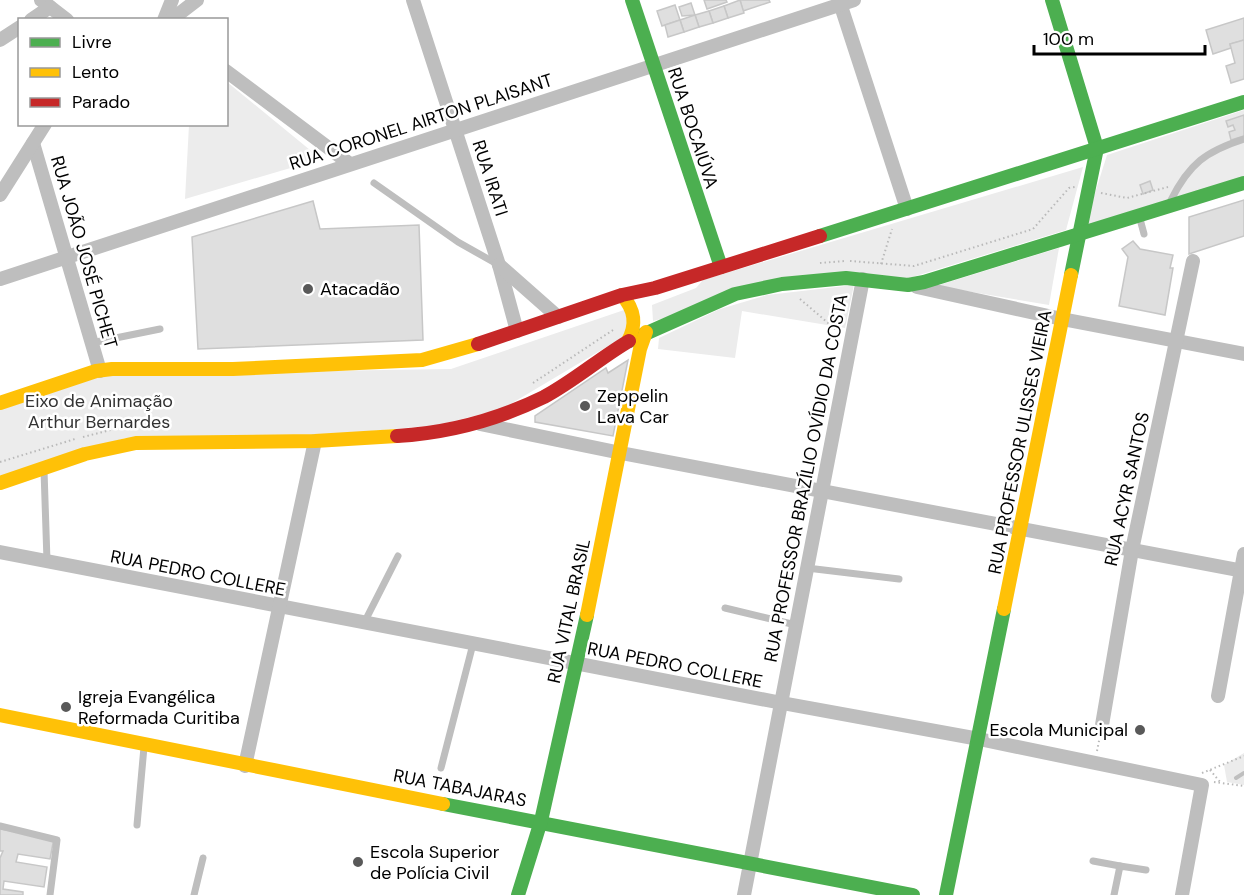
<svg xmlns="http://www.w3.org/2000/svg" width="1244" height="895" font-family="'DM Sans',sans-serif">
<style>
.green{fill:#ececec}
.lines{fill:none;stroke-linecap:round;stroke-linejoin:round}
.stream{stroke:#bfbfbf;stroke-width:4}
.building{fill:#dfdfdf;stroke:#c7c7c7;stroke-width:1.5}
.path{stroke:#b9b9b9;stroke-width:2;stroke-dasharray:1.5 3;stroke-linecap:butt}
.lane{stroke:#bebebe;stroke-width:7}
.street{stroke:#bebebe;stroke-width:14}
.fast{stroke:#4caf50;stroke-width:14}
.slow{stroke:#ffc107;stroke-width:14}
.jam{stroke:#c62828;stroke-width:14}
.poi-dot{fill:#595959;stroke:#fff;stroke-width:2}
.labels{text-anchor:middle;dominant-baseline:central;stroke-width:5;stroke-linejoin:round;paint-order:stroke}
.street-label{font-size:18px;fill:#000;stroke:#fff}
.poi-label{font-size:18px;fill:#000;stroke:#fff;text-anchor:start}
.park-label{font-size:18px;fill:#333;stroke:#fff}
</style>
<rect width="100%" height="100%" fill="#fff"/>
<!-- green -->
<g class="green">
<polygon points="227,82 321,159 185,199 189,125 226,124"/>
<polygon points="1244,110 1244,180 1083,231 1107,155"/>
<polygon points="1083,167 1066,230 906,279 847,273 653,321 652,305 696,288 703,280"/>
<polygon points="1059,248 1049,305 936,286"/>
<polygon points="854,285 845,328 742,311 735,358 658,349 659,338 720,309 767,295"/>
<polygon points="630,308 630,333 502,409 438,425 304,437 125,438 0,477 0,410 92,378 126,374 451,369"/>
<polygon points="1244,753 1244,785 1227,782 1224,765"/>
</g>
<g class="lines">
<!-- stream -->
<polyline class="stream" points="1236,778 1244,773"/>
</g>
<!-- building -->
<g class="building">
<polygon points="704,0 726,0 727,2 707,9"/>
<polygon points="740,0 769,0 770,2 743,11"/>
<polygon points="740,0 744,13 728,18 724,6"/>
<polygon points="691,3 695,15 682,16 679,7"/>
<polygon points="675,5 680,20 662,26 657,11"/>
<polygon points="724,6 728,18 713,23 709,11"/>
<polygon points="709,11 713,23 699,27 695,15"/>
<polygon points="695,15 699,27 684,32 680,20"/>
<polygon points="1244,18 1244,40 1230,44 1231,48 1213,54 1206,30"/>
<polygon points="680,20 684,32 668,37 665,25"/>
<polygon points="1244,40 1244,79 1231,83 1226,66 1235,63 1230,44"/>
<polygon points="1244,115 1244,136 1231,140 1229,132 1235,130 1233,125 1228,127 1226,121"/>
<polygon points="1150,181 1153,190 1143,194 1140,185"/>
<polygon points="1244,200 1244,236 1189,254 1189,217"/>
<polygon points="313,201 320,229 419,225 423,340 198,349 192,237"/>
<polygon points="1133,241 1140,249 1173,255 1170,268 1173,268 1165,315 1119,306 1128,257 1122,249"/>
<polygon points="628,360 613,436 535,422 535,416 606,368 608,373"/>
<polygon points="0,829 54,838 50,859 18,854 16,862 47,867 44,887 4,881 3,889 23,892 23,895 0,895 0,858 3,851 0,851"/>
</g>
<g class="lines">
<!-- path -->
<g class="path">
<polyline points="1101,193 1127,198 1168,187"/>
<polyline points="850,261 914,266 1033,229 1069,188 1075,187"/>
<polyline points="820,263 844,261"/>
<polyline points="881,264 892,229"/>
<polyline points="800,299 841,334"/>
<polyline points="533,383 613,330"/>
<polyline points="83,437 130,425 169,425"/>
<polyline points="0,462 75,439"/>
<polyline points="1097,751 1100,736"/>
<polyline points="1210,770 1221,783"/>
<polyline points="1202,773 1244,756"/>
<polyline points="1214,782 1244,786"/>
</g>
<!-- lane -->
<g class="lane">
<polyline points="374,183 458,242 497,264"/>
<path d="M 1171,200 C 1189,164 1206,151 1244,139"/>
<polyline points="1140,219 1144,234"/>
<polyline points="91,343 160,329"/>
<polyline points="44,470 47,561"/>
<polyline points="807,568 899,579"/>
<polyline points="725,608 796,625"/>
<polyline points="364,623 398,556"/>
<polyline points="441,768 473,644"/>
<polyline points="137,825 144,747"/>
<polyline points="0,826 57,840 50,895"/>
<polyline points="1093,861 1120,866"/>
<polyline points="194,895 203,858"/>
<polyline points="1114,895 1120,866 1146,870"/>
</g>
<!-- street -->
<g class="street">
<polyline points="41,0 67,20"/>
<polyline points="413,0 499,265 517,331"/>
<polyline points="839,0 907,209"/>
<polyline points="31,20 50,7"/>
<polyline points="164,20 172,0"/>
<polyline points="171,20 197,0"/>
<polyline points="0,40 20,27"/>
<polyline points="226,71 350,164"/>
<polyline points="33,143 100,371"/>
<polyline points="0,195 45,124"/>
<polyline points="499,265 558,317"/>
<polyline points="0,279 854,0"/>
<polyline points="917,287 1062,319 1244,354"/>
<polyline points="480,424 621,453 1244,571"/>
<polyline points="0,552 782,703 979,739 1202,785 1182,895"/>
<polyline points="1218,696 1244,554"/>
<polyline points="1102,725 1132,550 1193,261"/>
<polyline points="245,766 315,441"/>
<polyline points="744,895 863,279"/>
</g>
<!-- fast -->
<g class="fast">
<polyline points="632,0 721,267"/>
<polyline points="1052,0 1097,148 1071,275"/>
<polyline points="820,236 1244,102"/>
<polyline points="629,341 735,294 782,284 846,278 908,285 924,282 1244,183"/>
<polyline points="443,804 913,895"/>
<polyline points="518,895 541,821 587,615"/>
<polyline points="946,895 1004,609"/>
</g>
<!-- slow -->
<g class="slow">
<path d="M 622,295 C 635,310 637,324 628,341"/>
<polyline points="0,403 96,371 112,369 233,369 422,360 478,344"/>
<polyline points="0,483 85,454 136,443 315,441 397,436"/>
<polyline points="1004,609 1071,275"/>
<polyline points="587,615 640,349 646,332"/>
<polyline points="0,715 443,804"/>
</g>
<!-- jam -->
<g class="jam">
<polyline points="478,344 622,295 655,288 820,236"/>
<path d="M 397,436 C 448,433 497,420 544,397 C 574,381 600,358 629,341"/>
</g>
</g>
<!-- markers -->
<g class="poi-dot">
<circle cx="308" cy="289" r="6"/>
<circle cx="585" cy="406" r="6"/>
<circle cx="66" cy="707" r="6"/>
<circle cx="1140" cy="730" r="6"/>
<circle cx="358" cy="862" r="6"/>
</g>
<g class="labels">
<!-- street labels -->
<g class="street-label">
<text transform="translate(421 122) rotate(-18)">RUA CORONEL AIRTON PLAISANT</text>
<text transform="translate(693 128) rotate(72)">RUA BOCAIÚVA</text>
<text transform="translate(490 178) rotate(72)">RUA IRATI</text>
<text transform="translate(84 252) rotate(74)">RUA JOÃO JOSÉ PICHET</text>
<text transform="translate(1020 442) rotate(-79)">RUA PROFESSOR ULISSES VIEIRA</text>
<text transform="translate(806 478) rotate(-79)">RUA PROFESSOR BRAZÍLIO OVÍDIO DA COSTA</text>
<text transform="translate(1127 489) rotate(-78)">RUA ACYR SANTOS</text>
<text transform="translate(198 573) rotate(11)">RUA PEDRO COLLERE</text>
<text transform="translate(569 611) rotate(-78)">RUA VITAL BRASIL</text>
<text transform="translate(675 665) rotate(11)">RUA PEDRO COLLERE</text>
<text transform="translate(460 788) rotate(11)">RUA TABAJARAS</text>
</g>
<!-- poi labels -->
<g class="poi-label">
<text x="320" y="289">Atacadão</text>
<text x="597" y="396">Zeppelin<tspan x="597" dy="21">Lava Car</tspan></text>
<text x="78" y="697">Igreja Evangélica<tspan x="78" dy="21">Reformada Curitiba</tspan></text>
<text x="1128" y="730" text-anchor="end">Escola Municipal</text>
<text x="370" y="852">Escola Superior<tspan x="370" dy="21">de Polícia Civil</tspan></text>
</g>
<!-- park labels -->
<g class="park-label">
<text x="99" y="401">Eixo de Animação<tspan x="99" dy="21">Arthur Bernardes</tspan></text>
</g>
</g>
<!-- legend -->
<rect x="18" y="18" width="210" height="108" fill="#ffffff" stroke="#999999" stroke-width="1.5"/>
<rect x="30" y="38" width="30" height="9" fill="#4caf50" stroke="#999999" stroke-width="1.5"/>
<text x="72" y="48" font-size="18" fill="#000000">Livre</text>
<rect x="30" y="68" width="30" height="9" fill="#ffc107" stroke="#999999" stroke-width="1.5"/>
<text x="72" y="78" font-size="18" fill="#000000">Lento</text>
<rect x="30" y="98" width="30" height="9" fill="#c62828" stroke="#999999" stroke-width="1.5"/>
<text x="72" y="108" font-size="18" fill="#000000">Parado</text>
<!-- scale -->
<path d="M1034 45v9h171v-9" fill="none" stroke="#000000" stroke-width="3"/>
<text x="1043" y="45" font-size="18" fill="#000000" stroke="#ffffff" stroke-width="4.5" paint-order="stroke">100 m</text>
</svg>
